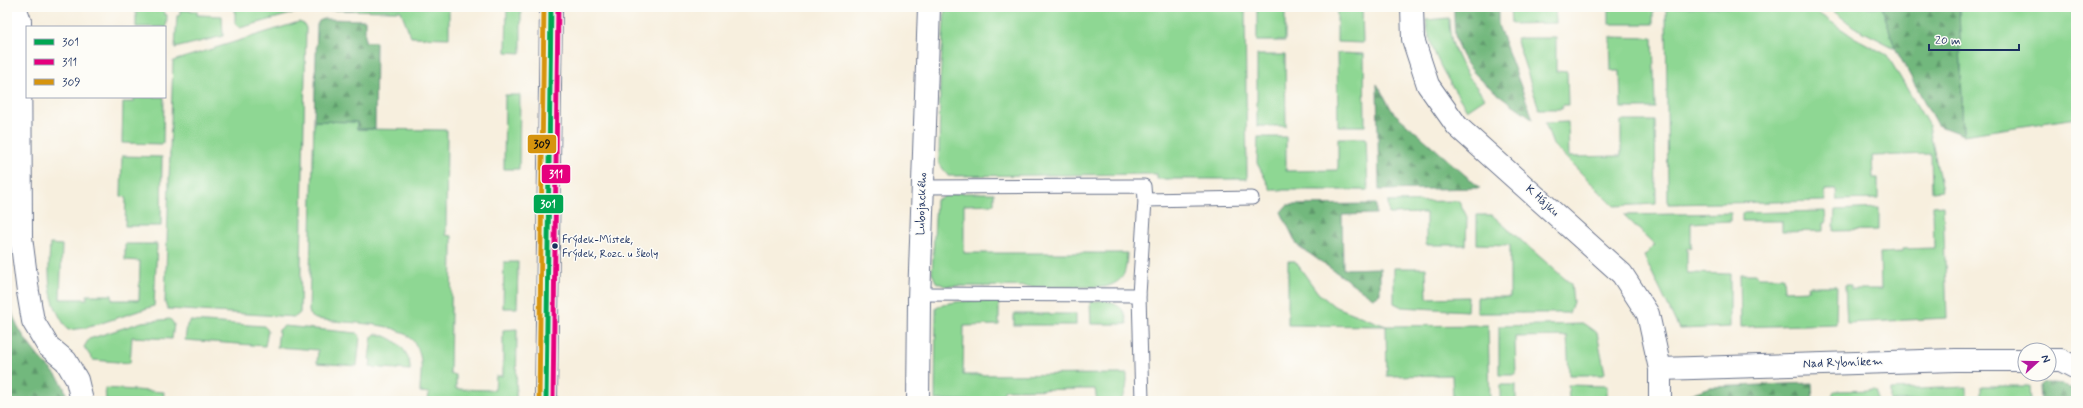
<svg xmlns="http://www.w3.org/2000/svg" width="2083" height="408" font-family="Mynerve,sans-serif">
<style>
.green{fill:#8ed793;stroke:#548378}
.forest{fill:url(#forest-firs);stroke:#46746e}
.lines{fill:none;stroke-linecap:round;stroke-linejoin:round}
.service-casing{stroke:#68728b;stroke-width:15}
.minor-casing{stroke:#68728b;stroke-width:24}
.service{stroke:#fff;stroke-width:13}
.minor{stroke:#fff;stroke-width:22}
.bus-1-casing{stroke:#fdfcf7;stroke-width:8}
.bus-2-casing{stroke:#fdfcf7;stroke-width:8}
.bus-3-casing{stroke:#fdfcf7;stroke-width:8}
.bus-1{stroke:#00a651;stroke-width:5}
.bus-2{stroke:#e5007d;stroke-width:5}
.bus-3{stroke:#d6940e;stroke-width:5}
.bus-dot{fill:#1b2f5e;stroke:#fdfcf7;stroke-width:1.5}
.labels{text-anchor:middle;dominant-baseline:central;stroke-width:3;stroke-linejoin:round;paint-order:stroke}
.bus-label{font-size:11px;fill:#1b2f5e;stroke:#fdfcf7;text-anchor:start}
.street-label{font-size:12px;fill:#1b2f5e;stroke:#fdfcf7}
.line-badge{stroke:#fdfcf7;stroke-width:1.5}
.badge-label{font-size:11px;text-anchor:middle;font-weight:bold;fill:#fff}
.pale-badge-label{font-size:11px;text-anchor:middle;font-weight:bold;fill:#111}
</style>
<defs>
<pattern id="forest-firs" width="22" height="20" patternUnits="userSpaceOnUse"><rect width="22" height="20" fill="#72b87d"/><path d="M5 1l3.5 6h-7zM16 11l3.5 6h-7z" fill="#5d966a"/></pattern>
</defs>
<rect width="100%" height="100%" fill="#fdfcf7"/>
<filter id="ink" filterUnits="userSpaceOnUse"><feTurbulence type="fractalNoise" baseFrequency=".025" numOctaves="2"/><feDisplacementMap in="SourceGraphic" scale="8" xChannelSelector="R" yChannelSelector="G"/><feConvolveMatrix kernelMatrix="1 2 1 2 8 2 1 2 1" color-interpolation-filters="sRGB"/></filter>
<filter id="wash" filterUnits="userSpaceOnUse"><feTurbulence type="fractalNoise" baseFrequency=".012" numOctaves="4" result="noise"/><feDisplacementMap in="SourceGraphic" scale="16" xChannelSelector="R" yChannelSelector="G"/><feGaussianBlur stdDeviation="0.9" result="paint"/><feColorMatrix in="noise" values="0 0 0 0 0 0 0 0 0 0 0 0 0 0 0 0 0 1.4 0 .05"/><feComposite in="paint" operator="in"/></filter>
<g filter="url(#wash)">
<rect width="100%" height="100%" fill="#f7efde"/>
<!-- green -->
<g class="green">
<polygon points="235,7 309,7 309,9 240,28 235,24"/>
<polygon points="317,7 449,7 449,38 411,37 401,11 323,10"/>
<polygon points="507,7 521,7 521,53 506,52"/>
<polygon points="945,7 1245,7 1247,179 1157,179 1157,174 948,176 939,163 940,80"/>
<rect x="1257" y="7" width="28" height="34"/>
<polygon points="1337,7 1362,7 1363,43 1337,42"/>
<polygon points="1510,7 1555,7 1556,23 1511,24"/>
<rect x="1609" y="7" width="44" height="17"/>
<polygon points="1666,7 1809,7 1852,36 1887,55 1929,126 1942,191 1932,192 1931,154 1872,156 1873,178 1878,178 1878,199 1837,200 1836,190 1825,190 1825,201 1668,204"/>
<polygon points="1828,7 1882,7 1895,48 1854,27"/>
<polygon points="1959,7 2072,7 2076,32 2076,118 1963,135"/>
<polygon points="136,8 164,9 164,14 167,15 165,52 165,27 136,27"/>
<polygon points="180,10 197,11 197,15 222,16 223,36 175,48 177,16 180,15"/>
<path d="M 1449,18 C 1449,51 1465,73 1485,98 L 1467,110 C 1449,81 1430,55 1426,20 Z"/>
<polygon points="299,22 304,24 306,28 300,313 295,317 168,309 165,303 173,61"/>
<polygon points="1610,37 1653,38 1655,108 1621,108 1620,71 1611,71"/>
<polygon points="1516,38 1556,38 1556,71 1567,72 1568,105 1562,105 1562,109 1539,109"/>
<polygon points="1337,53 1364,54 1365,126 1338,126"/>
<polygon points="1257,55 1285,55 1286,126 1257,126"/>
<polygon points="505,95 520,95 519,169 504,169"/>
<polygon points="134,97 164,97 163,144 122,143 123,102 134,102"/>
<path d="M 314,121 L 357,122 L 357,129 L 447,130 L 446,235 L 452,236 L 452,247 L 450,374 L 456,375 L 456,389 L 495,390 L 496,376 L 502,376 L 503,374 L 503,330 L 517,329 L 516,401 L 428,401 L 429,393 L 420,392 C 420,382 422,371 421,361 C 417,327 385,326 359,323 C 345,322 330,321 316,319 L 311,317 L 309,311 Z"/>
<polygon points="1621,121 1655,121 1656,204 1614,206 1553,145 1545,123 1568,122 1569,157 1621,156"/>
<polygon points="1258,137 1286,137 1286,171 1338,170 1338,138 1366,138 1368,190 1271,190 1257,163"/>
<polygon points="122,156 162,157 161,226 125,226 126,197 121,196"/>
<path d="M 960,193 L 994,193 L 994,204 L 964,205 L 964,253 L 1127,253 C 1126,273 1125,281 1105,287 L 945,286 L 936,282 L 932,273 L 936,200 L 946,195 Z"/>
<polygon points="1459,201 1467,217 1466,245 1426,245 1426,213 1389,214 1388,202"/>
<polygon points="1943,205 1947,318 1847,323 1845,285 1851,285 1851,289 1881,289 1880,253 1902,252 1902,249 1934,248 1933,206"/>
<polygon points="1879,208 1879,230 1834,231 1835,210"/>
<polygon points="1825,211 1826,223 1823,223 1823,231 1782,232 1782,221 1742,221 1742,213"/>
<polygon points="1731,213 1731,221 1691,223 1691,247 1687,248 1687,273 1730,274 1730,327 1679,329 1644,256 1655,245 1624,215"/>
<polygon points="1477,215 1492,215 1571,284 1573,302 1569,313 1477,313 1477,297 1510,297 1510,245 1477,244"/>
<path d="M 50,244 L 62,245 L 60,299 L 87,299 L 87,295 L 112,295 L 112,300 L 139,300 L 140,261 L 125,260 L 125,244 L 157,244 L 154,306 L 86,328 L 68,330 C 47,300 48,280 50,244 Z"/>
<polygon points="1288,261 1295,261 1318,293 1334,306 1386,326 1488,325 1490,401 1453,401 1452,375 1387,376 1386,326 1288,325"/>
<polygon points="504,262 518,262 517,308 503,308"/>
<polygon points="1394,268 1426,268 1427,298 1468,297 1467,311 1402,307 1394,303"/>
<polygon points="1740,274 1757,274 1758,277 1783,277 1784,291 1809,290 1808,286 1837,286 1836,324 1741,327"/>
<path d="M 1105,300 C 1120,306 1125,308 1127,324 L 1091,324 L 1090,302 Z"/>
<path d="M 999,301 L 999,325 L 964,326 L 963,375 L 1127,374 C 1127,384 1127,393 1120,401 L 1097,401 L 1095,389 L 1005,390 L 999,401 L 935,400 L 936,308 C 955,298 978,302 999,301 Z"/>
<rect x="1014" y="314" width="62" height="11"/>
<polygon points="170,319 174,324 172,339 132,337 130,363 93,360 84,347 89,339 142,322"/>
<polygon points="190,321 264,326 268,330 265,346 185,340 187,325"/>
<polygon points="1584,324 1597,333 1605,373 1601,375 1569,375 1567,336 1515,337 1516,375 1499,375 1499,326"/>
<polygon points="284,326 357,333 360,337 357,366 317,363 318,350 277,347 279,330"/>
<path d="M 375,334 C 393,335 411,351 410,370 L 370,367 L 371,360 L 369,359 L 372,337 Z"/>
<rect x="1500" y="385" width="16" height="16"/>
<polygon points="1568,385 1607,386 1607,401 1569,401"/>
<polygon points="1981,386 2029,386 2030,401 1981,401"/>
<polygon points="1967,387 1967,401 1890,401 1890,390"/>
<polygon points="105,388 164,392 163,401 106,401"/>
<polygon points="1875,390 1877,393 1877,401 1830,401 1834,391"/>
</g>
<!-- forest -->
<g class="forest">
<path d="M 1454,7 L 1498,7 L 1498,25 L 1533,119 C 1504,97 1461,75 1455,35 C 1454,26 1454,16 1454,7 Z"/>
<polygon points="1882,7 1959,7 1963,135 1937,125 1895,48"/>
<polygon points="324,19 365,20 365,42 376,42 375,129 357,129 357,122 314,121 317,25 319,21"/>
<polygon points="1377,84 1393,112 1480,188 1379,190"/>
<polygon points="1376,204 1376,214 1342,215 1343,269 1380,268 1380,294 1373,298 1297,245 1281,212 1287,205"/>
<path d="M 7,213 C 7,249 2,290 16,323 C 22,335 30,346 38,356 C 51,371 66,380 67,401 L 7,401 Z"/>
<polygon points="1812,383 1813,401 1681,401 1693,393 1711,387"/>
<polygon points="2042,383 2064,385 2076,392 2076,401 2040,401 2039,386"/>
</g>
</g>
<g filter="url(#ink)">
<g class="lines">
<defs>
<g id="service">
<polyline points="922,187 1144,186 1145,200"/>
<polyline points="919,294 1139,295"/>
<polyline points="1142,401 1139,295 1145,200 1252,198"/>
</g>
<g id="minor">
<polyline points="15,7 20,21 21,237 28,292 33,321 48,346 66,361 77,380 82,401"/>
<polyline points="1412,7 1413,39 1428,85 1457,126 1622,274 1648,314 1660,369 1660,401"/>
<polyline points="2049,360 2061,360 2076,368"/>
<polyline points="1660,369 1956,360 2025,360"/>
<polyline points="546,401 551,7"/>
<polyline points="918,401 919,300 929,7"/>
</g>
</defs>
<!-- service casing -->
<use href="#service" class="service-casing"/>
<!-- minor casing -->
<use href="#minor" class="minor-casing"/>
<!-- service -->
<use href="#service" class="service"/>
<!-- minor -->
<use href="#minor" class="minor"/>
<defs>
<polyline id="bus-1" points="546,401 551,7"/>
<polyline id="bus-2" points="553,401 558,7"/>
<polyline id="bus-3" points="539,401 544,7"/>
</defs>
<!-- bus-1 casing -->
<use href="#bus-1" class="bus-1-casing"/>
<!-- bus-2 casing -->
<use href="#bus-2" class="bus-2-casing"/>
<!-- bus-3 casing -->
<use href="#bus-3" class="bus-3-casing"/>
<!-- bus-1 -->
<use href="#bus-1" class="bus-1"/>
<!-- bus-2 -->
<use href="#bus-2" class="bus-2"/>
<!-- bus-3 -->
<use href="#bus-3" class="bus-3"/>
</g>
</g>
<!-- markers -->
<circle class="bus-dot" cx="555" cy="246" r="3.5"/>
<g class="labels">
<!-- bus labels -->
<g class="bus-label">
<text x="562" y="240">Frýdek-Místek,<tspan x="562" dy="14">Frýdek, Rozc. u školy</tspan></text>
</g>
<!-- street labels -->
<g class="street-label">
<text transform="translate(1542 201) rotate(42)">K Hájku</text>
<text transform="translate(922 204) rotate(-88)">Lubojackého</text>
<text transform="translate(1843 363) rotate(-2)">Nad Rybníkem</text>
</g>
</g>
<g class="line-badge">
<rect x="527" y="134" width="30" height="20" rx="4" fill="#d6940e"/>
<rect x="541" y="164" width="30" height="20" rx="4" fill="#e5007d"/>
<rect x="533" y="194" width="31" height="20" rx="4" fill="#00a651"/>
</g>
<g class="badge-label">
<text x="556" y="178">311</text>
<text x="548" y="208">301</text>
</g>
<g class="pale-badge-label">
<text x="542" y="148">309</text>
</g>
<!-- margin -->
<rect width="2083" height="408" fill="none" stroke="#fdfcf7" stroke-width="24"/>
<!-- legend -->
<rect x="26" y="26" width="140" height="72" fill="#fdfcf7" stroke="#a3aaba"/>
<rect x="34" y="39" width="20" height="6" fill="#00a651" stroke="#a3aaba"/>
<text x="62" y="46" font-size="12" fill="#1b2f5e">301</text>
<rect x="34" y="59" width="20" height="6" fill="#e5007d" stroke="#a3aaba"/>
<text x="62" y="66" font-size="12" fill="#1b2f5e">311</text>
<rect x="34" y="79" width="20" height="6" fill="#d6940e" stroke="#a3aaba"/>
<text x="62" y="86" font-size="12" fill="#1b2f5e">309</text>
<!-- north arrow -->
<g transform="translate(2037 362) rotate(69)"><circle r="19" fill="#fdfcf7" stroke="#a3aaba"/>
<path d="M0-3L7 15L0 10L-7 15Z" fill="#b5179e"/>
<text y="-6" font-size="11" font-weight="bold" text-anchor="middle" fill="#1b2f5e">N</text>
</g>
<!-- scale -->
<path d="M1929 44v6h90v-6" fill="none" stroke="#1b2f5e" stroke-width="2"/>
<text x="1935" y="44" font-size="12" fill="#1b2f5e" stroke="#fdfcf7" stroke-width="3" paint-order="stroke">20 m</text>
</svg>
